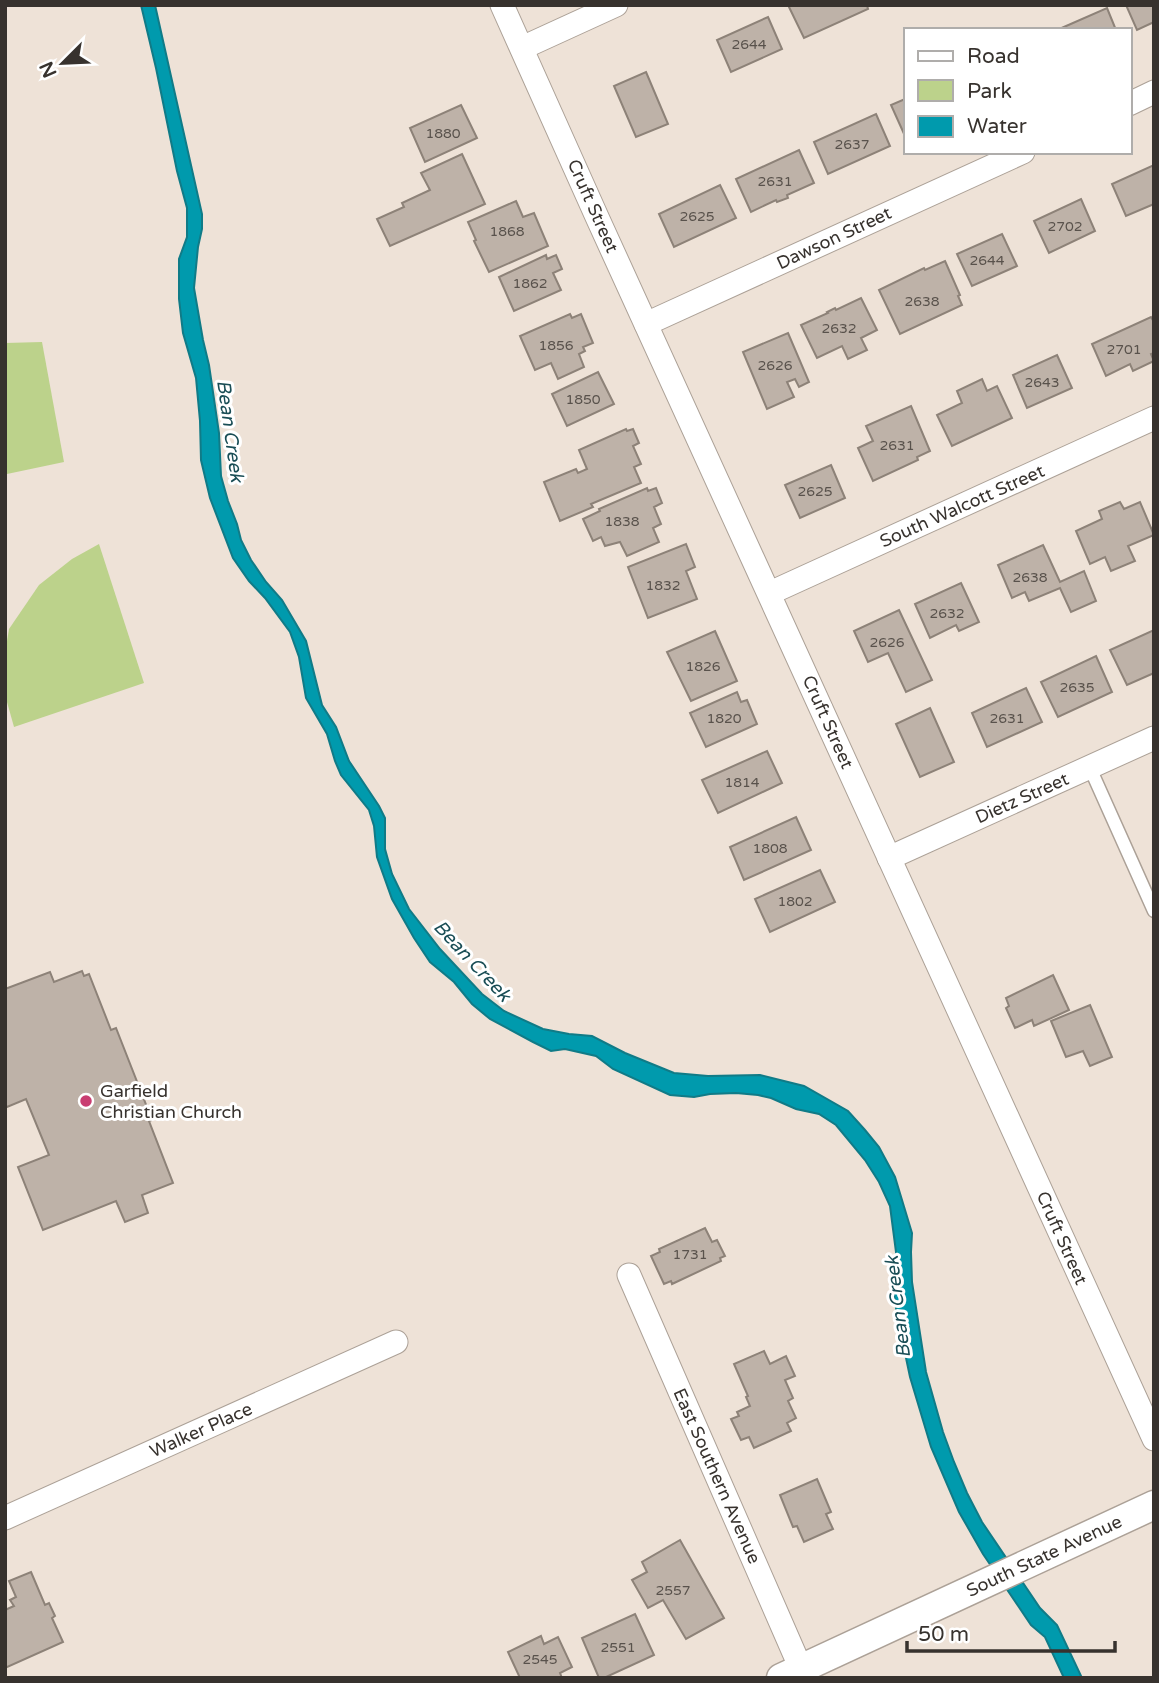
<svg xmlns="http://www.w3.org/2000/svg" width="1159" height="1683" font-family="'Varela Round',sans-serif">
<style>
.green{fill:#bcd28b}
.water{fill:#009aad;stroke:#107b87;stroke-width:2}
.building{fill:#beb2a8;stroke:#8d8278;stroke-width:2}
.lines{fill:none;stroke-linecap:round;stroke-linejoin:round}
.service-casing{stroke:#aca197;stroke-width:15}
.minor-casing{stroke:#aca197;stroke-width:25}
.tertiary-casing{stroke:#aca197;stroke-width:31}
.service{stroke:#fff;stroke-width:12}
.minor{stroke:#fff;stroke-width:23}
.tertiary{stroke:#fff;stroke-width:28}
.poi-dot{fill:#c93d71;stroke:#fff;stroke-width:2.5}
.labels{text-anchor:middle;dominant-baseline:central;stroke-width:6;stroke-linejoin:round;paint-order:stroke}
.number-label{font-size:14px;fill:#59524c}
.street-label{font-size:18px;fill:#37322e;stroke:#fff}
.poi-label{font-size:18px;fill:#37322e;stroke:#fff;text-anchor:start}
.water-label{font-size:19px;font-style:italic;fill:#194d55;stroke:#fff}
</style>
<rect width="100%" height="100%" fill="#eee2d7"/>
<!-- green -->
<g class="green">
<polygon points="42,342 64,462 7,474 5,473 5,343"/>
<polygon points="99,544 144,683 14,727 5,695 5,653 9,629 39,585 72,559"/>
</g>
<!-- water -->
<polygon class="water" points="141,5 155,5 202,214 202,229 198,247 194,288 203,340 209,365 219,433 221,476 228,501 237,524 241,540 251,560 266,582 282,600 306,641 322,705 336,727 349,761 379,806 385,818 385,849 392,874 409,909 440,949 482,994 504,1011 543,1029 569,1034 592,1036 625,1053 674,1073 708,1076 760,1075 804,1086 848,1111 865,1130 879,1147 895,1177 912,1233 911,1252 912,1282 926,1372 943,1432 954,1462 967,1493 982,1522 1040,1608 1057,1625 1082,1678 1064,1678 1045,1637 1031,1625 983,1554 959,1512 931,1447 910,1377 897,1315 894,1294 896,1252 890,1206 879,1182 865,1160 836,1125 819,1114 796,1109 771,1098 758,1095 736,1093 710,1094 694,1097 670,1095 613,1069 596,1056 565,1049 551,1051 533,1042 490,1019 472,1004 454,982 430,962 414,938 392,899 377,857 374,826 369,810 341,775 335,761 327,734 306,698 299,657 290,632 265,598 249,581 233,558 210,498 201,460 200,421 196,378 183,333 179,299 179,259 187,237 187,208 177,171 156,68"/>
<!-- building -->
<g class="building">
<polygon points="792,5 867,5 868,9 804,38 789,7"/>
<polygon points="1126,5 1154,5 1154,22 1137,30"/>
<polygon points="1107,8 1116,30 1057,30"/>
<polygon points="768,17 782,49 731,72 717,40"/>
<polygon points="646,72 668,124 636,137 614,86"/>
<polygon points="905,99 905,136 891,105"/>
<polygon points="461,105 477,138 425,162 410,128"/>
<polygon points="876,114 890,146 828,174 814,142"/>
<polygon points="799,150 814,183 787,195 788,198 777,202 776,200 751,212 736,179"/>
<polygon points="462,154 485,204 390,246 377,219 404,207 402,203 430,190 421,173"/>
<polygon points="1154,165 1154,204 1126,216 1112,184"/>
<polygon points="720,185 736,218 674,247 659,214"/>
<polygon points="1081,199 1095,231 1049,253 1034,221"/>
<polygon points="516,201 523,217 534,213 548,246 489,272 474,241 476,240 468,222"/>
<polygon points="1002,234 1017,266 972,286 957,254"/>
<polygon points="546,255 547,259 556,255 562,269 553,273 561,290 514,311 499,277"/>
<polygon points="945,261 960,295 958,296 962,305 900,334 879,290 924,268 925,270"/>
<polygon points="861,298 877,330 861,338 867,350 848,359 842,346 817,358 801,325 828,313 827,312 835,308 836,310"/>
<polygon points="570,314 572,318 581,314 593,343 583,347 585,351 579,354 584,367 558,379 551,363 535,370 520,336"/>
<polygon points="1151,317 1154,322 1154,353 1151,354 1154,361 1133,371 1130,364 1106,376 1092,344"/>
<polygon points="788,333 809,382 799,387 795,379 787,382 794,397 767,409 743,352"/>
<polygon points="1057,355 1072,388 1027,408 1013,375"/>
<polygon points="598,372 614,404 567,426 552,394"/>
<polygon points="982,379 987,391 997,386 1012,418 952,446 937,415 962,403 957,391"/>
<polygon points="911,406 930,451 917,457 918,460 873,481 858,448 873,441 866,426"/>
<polygon points="626,429 627,431 633,429 639,443 633,446 641,464 634,467 641,483 591,504 593,507 560,521 544,482 576,469 578,473 587,469 579,450"/>
<polygon points="831,465 845,498 800,518 785,485"/>
<polygon points="647,488 648,491 656,488 662,503 654,507 661,524 653,528 659,542 627,556 620,542 605,546 601,537 593,541 583,519 600,511 599,509"/>
<polygon points="1120,502 1124,509 1140,502 1154,535 1128,546 1135,561 1111,571 1105,557 1090,564 1076,531 1102,519 1099,511"/>
<polygon points="686,544 695,567 686,571 697,599 648,618 628,567"/>
<polygon points="1043,545 1060,582 1084,571 1096,601 1071,612 1060,588 1029,601 1025,592 1012,598 998,565"/>
<polygon points="961,583 979,622 959,631 956,625 930,638 915,604"/>
<polygon points="899,610 932,680 906,692 888,653 868,662 854,631"/>
<polygon points="1154,630 1154,673 1127,685 1110,650"/>
<polygon points="715,631 737,681 691,701 667,652"/>
<polygon points="1096,656 1112,692 1058,717 1041,682"/>
<polygon points="1026,688 1042,722 987,747 972,713"/>
<polygon points="737,692 741,702 747,700 757,724 706,747 690,713"/>
<polygon points="930,708 954,762 920,777 896,724"/>
<polygon points="767,751 782,783 718,813 702,780"/>
<polygon points="796,817 811,850 744,880 730,847"/>
<polygon points="820,870 835,902 770,932 755,899"/>
<polygon points="82,971 84,976 89,974 111,1030 116,1028 152,1120 149,1121 173,1183 142,1195 148,1213 125,1222 116,1201 43,1230 18,1167 49,1155 26,1099 7,1107 5,1104 5,989 50,972 54,982"/>
<polygon points="1053,975 1069,1010 1034,1026 1032,1020 1015,1028 1006,1008 1009,1006 1006,998"/>
<polygon points="1090,1005 1112,1057 1090,1066 1083,1051 1066,1057 1051,1021"/>
<polygon points="705,1228 712,1242 717,1240 725,1256 720,1258 721,1261 672,1284 671,1281 664,1284 651,1256 660,1252 659,1249"/>
<polygon points="764,1351 770,1364 786,1356 795,1376 785,1380 793,1398 788,1401 796,1418 787,1423 791,1431 754,1448 749,1437 741,1440 731,1419 739,1416 737,1412 750,1406 746,1397 748,1396 734,1364"/>
<polygon points="817,1479 831,1512 826,1514 833,1529 804,1542 797,1526 793,1527 780,1495"/>
<polygon points="680,1540 724,1618 686,1639 663,1600 648,1608 632,1580 647,1572 642,1562"/>
<polygon points="31,1572 45,1605 49,1603 55,1616 52,1618 63,1642 5,1668 5,1610 14,1606 10,1600 16,1597 9,1581"/>
<polygon points="635,1614 654,1655 604,1678 599,1678 582,1638"/>
<polygon points="541,1636 544,1644 558,1637 572,1667 560,1673 562,1678 520,1678 508,1652"/>
</g>
<g class="lines">
<defs>
<polyline id="service" points="1090,768 1154,911"/>
<g id="minor">
<polyline points="502,5 597,217 1154,1439"/>
<polyline points="522,48 616,5"/>
<polyline points="1129,104 1154,92"/>
<polyline points="646,324 1023,152"/>
<polyline points="770,593 1154,418"/>
<polyline points="889,858 1154,738"/>
<polyline points="629,1275 805,1678"/>
<polyline points="5,1518 396,1342"/>
</g>
<polyline id="tertiary" points="781,1678 1154,1505"/>
</defs>
<!-- service casing -->
<use href="#service" class="service-casing"/>
<!-- minor casing -->
<use href="#minor" class="minor-casing"/>
<!-- tertiary casing -->
<use href="#tertiary" class="tertiary-casing"/>
<!-- service -->
<use href="#service" class="service"/>
<!-- minor -->
<use href="#minor" class="minor"/>
<!-- tertiary -->
<use href="#tertiary" class="tertiary"/>
</g>
<!-- markers -->
<circle class="poi-dot" cx="86" cy="1101" r="7"/>
<g class="labels">
<!-- number labels -->
<g class="number-label">
<text x="749" y="44">2644</text>
<text x="443" y="133">1880</text>
<text x="852" y="144">2637</text>
<text x="775" y="181">2631</text>
<text x="697" y="216">2625</text>
<text x="1065" y="226">2702</text>
<text x="507" y="231">1868</text>
<text x="987" y="260">2644</text>
<text x="530" y="283">1862</text>
<text x="922" y="301">2638</text>
<text x="839" y="328">2632</text>
<text x="556" y="345">1856</text>
<text x="1124" y="349">2701</text>
<text x="775" y="365">2626</text>
<text x="1042" y="382">2643</text>
<text x="583" y="399">1850</text>
<text x="897" y="445">2631</text>
<text x="815" y="491">2625</text>
<text x="622" y="521">1838</text>
<text x="1030" y="577">2638</text>
<text x="663" y="585">1832</text>
<text x="947" y="613">2632</text>
<text x="887" y="642">2626</text>
<text x="703" y="666">1826</text>
<text x="1077" y="687">2635</text>
<text x="724" y="718">1820</text>
<text x="1007" y="718">2631</text>
<text x="742" y="782">1814</text>
<text x="770" y="848">1808</text>
<text x="795" y="901">1802</text>
<text x="690" y="1254">1731</text>
<text x="673" y="1590">2557</text>
<text x="618" y="1647">2551</text>
<text x="540" y="1659">2545</text>
</g>
<!-- street labels -->
<g class="street-label">
<text transform="translate(593 206) rotate(66)">Cruft Street</text>
<text transform="translate(834 238) rotate(-25)">Dawson Street</text>
<text transform="translate(962 506) rotate(-24)">South Walcott Street</text>
<text transform="translate(828 722) rotate(66)">Cruft Street</text>
<text transform="translate(1022 798) rotate(-24)">Dietz Street</text>
<text transform="translate(1062 1238) rotate(66)">Cruft Street</text>
<text transform="translate(201 1430) rotate(-24)">Walker Place</text>
<text transform="translate(717 1476) rotate(66)">East Southern Avenue</text>
<text transform="translate(1044 1556) rotate(-25)">South State Avenue</text>
</g>
<!-- poi labels -->
<g class="poi-label">
<text x="100" y="1091">Garfield<tspan x="100" dy="21">Christian Church</tspan></text>
</g>
<!-- water labels -->
<g class="water-label">
<text transform="translate(230 431) rotate(82)">Bean Creek</text>
<text transform="translate(472 961) rotate(47)">Bean Creek</text>
<text transform="translate(898 1307) rotate(-97)">Bean Creek</text>
</g>
</g>
<!-- border -->
<rect width="1159" height="1683" fill="none" stroke="#37322e" stroke-width="14"/>
<!-- legend -->
<rect x="904" y="28" width="228" height="126" fill="#ffffff" stroke="#afadab" stroke-width="2"/>
<rect x="918" y="51" width="35" height="10" fill="#ffffff" stroke="#afadab" stroke-width="2"/>
<text x="967" y="63" font-size="21" fill="#37322e">Road</text>
<rect x="918" y="80" width="35" height="21" fill="#bcd28b" stroke="#afadab" stroke-width="2"/>
<text x="967" y="98" font-size="21" fill="#37322e">Park</text>
<rect x="918" y="116" width="35" height="21" fill="#009aad" stroke="#afadab" stroke-width="2"/>
<text x="967" y="133" font-size="21" fill="#37322e">Water</text>
<!-- north arrow -->
<g transform="translate(63 63) rotate(246)" stroke="#ffffff" stroke-width="5" paint-order="stroke">
<path d="M0-5L12 26L0 18L-12 26Z" fill="#37322e"/>
<text y="-10" font-size="19" font-weight="bold" text-anchor="middle" fill="#37322e">N</text>
</g>
<!-- scale -->
<path d="M907 1641v10h208v-10" fill="none" stroke="#37322e" stroke-width="3.5"/>
<text x="918" y="1641" font-size="21" fill="#37322e" stroke="#ffffff" stroke-width="5" paint-order="stroke">50 m</text>
</svg>
